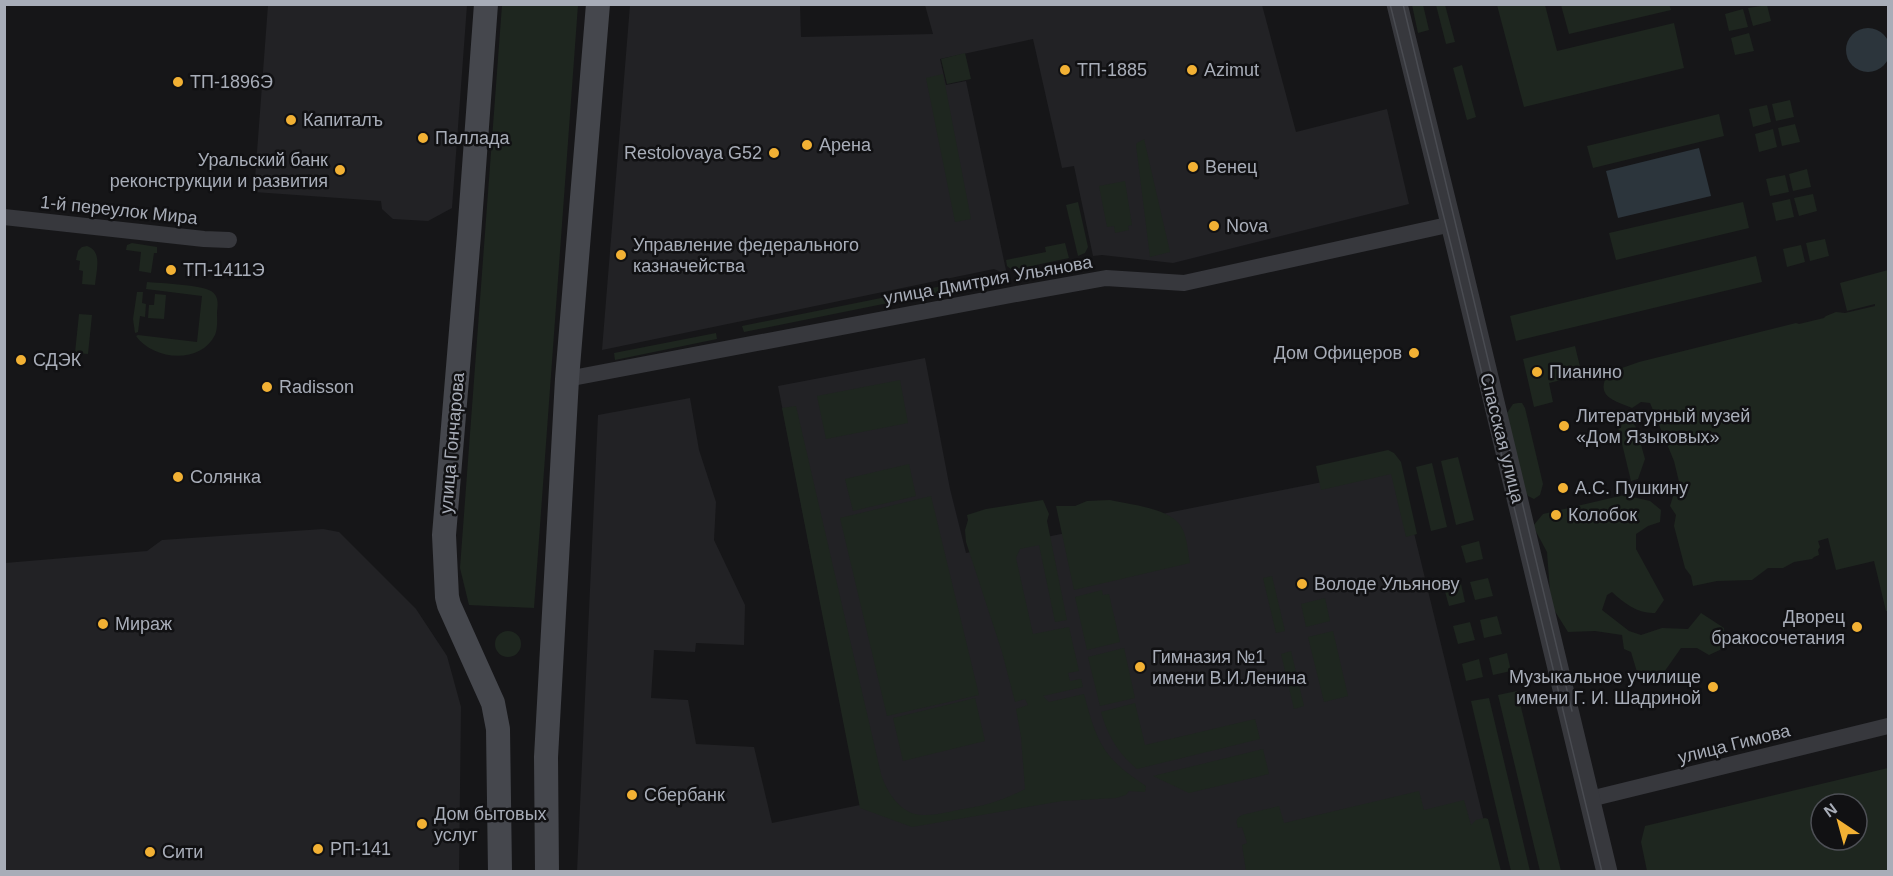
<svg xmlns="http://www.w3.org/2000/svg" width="1893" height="876" font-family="Arial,sans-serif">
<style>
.built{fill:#222225}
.green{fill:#1e261f;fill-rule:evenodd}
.water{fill:#2c353c}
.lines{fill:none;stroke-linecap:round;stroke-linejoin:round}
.minor{stroke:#37383d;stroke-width:16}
.tertiary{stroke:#37383d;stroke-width:21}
.secondary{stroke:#45474d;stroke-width:24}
.tram{stroke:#4a4c52;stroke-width:1.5}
.poi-dot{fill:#f2b134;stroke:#111113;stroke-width:2}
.labels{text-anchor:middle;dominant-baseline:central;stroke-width:5;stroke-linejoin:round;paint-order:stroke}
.poi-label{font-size:18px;fill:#a8adb8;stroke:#111113;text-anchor:start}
.street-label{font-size:18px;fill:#a8adb8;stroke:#111113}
</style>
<rect width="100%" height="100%" fill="#161618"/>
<!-- built -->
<g class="built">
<polygon points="268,5 467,5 452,208 428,221 393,219 382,209 381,201 254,192"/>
<polygon points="630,5 800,5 801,37 933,34 925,5 1262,5 1296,132 1387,109 1409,204 1173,263 1102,255 1093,256 1074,166 1062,168 1033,39 940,59 946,85 966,81 1007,275 994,269 602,350"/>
<polygon points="925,358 950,489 966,553 1398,467 1496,871 577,872 598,415 690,398 699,450 716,502 714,540 745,605 744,645 696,643 695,652 654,650 651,698 688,700 696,744 754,747 772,823 860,805 778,386"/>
<polygon points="323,529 339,532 416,609 447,656 461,707 459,871 5,871 5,563 147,551 162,540"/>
</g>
<!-- green -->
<g class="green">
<polygon points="1669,4 1671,10 1569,34 1561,5"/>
<polygon points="502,5 578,5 534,608 469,605 460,568"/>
<polygon points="1412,5 1423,5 1429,30 1418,33"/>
<polygon points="1436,5 1445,5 1455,42 1446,44"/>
<polygon points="1497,5 1545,5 1557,51 1674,23 1684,68 1524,107"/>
<polygon points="1767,5 1771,21 1753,26 1748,8"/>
<polygon points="1743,9 1748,27 1729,31 1725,14"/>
<polygon points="1749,33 1754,51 1735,55 1731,38"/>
<polygon points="965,53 971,79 947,84 941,59"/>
<polygon points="1462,65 1476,117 1467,120 1453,68"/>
<polygon points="943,74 971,219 955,222 926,78"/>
<polygon points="1790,100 1794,117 1776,121 1772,104"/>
<polygon points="1767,105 1771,122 1753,127 1749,109"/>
<polygon points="1719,114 1724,136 1593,168 1587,146"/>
<polygon points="1795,124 1800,142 1782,146 1778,128"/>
<polygon points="1773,129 1777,147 1759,152 1755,134"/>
<polygon points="1144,139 1170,252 1150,257 1136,145 1137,143"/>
<polygon points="1807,169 1811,187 1793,191 1789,174"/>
<polygon points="1785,175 1789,192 1770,196 1766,179"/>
<polygon points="1125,181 1132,225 1128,226 1129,230 1115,233 1114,226 1107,227 1099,186"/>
<polygon points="1813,194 1817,211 1799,216 1794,198"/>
<polygon points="1790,199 1794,217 1776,221 1772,203"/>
<polygon points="1078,202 1088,247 1085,253 1078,256 1066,205"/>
<polygon points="1743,202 1749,228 1616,260 1609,233"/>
<polygon points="1825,239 1829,256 1810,261 1806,243"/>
<polygon points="132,243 157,247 157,253 154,253 151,273 139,271 141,252 126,250 127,245"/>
<polygon points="1065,243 1069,258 1012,270 1007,266 1006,260 1046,252 1045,247"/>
<polygon points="1801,245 1805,262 1787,267 1783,249"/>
<path d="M 87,246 C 103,251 96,272 95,285 L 82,284 L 83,271 L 79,270 L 80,261 L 76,260 L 78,251 L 82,247 Z"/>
<polygon points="1756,256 1762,282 1516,341 1510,316"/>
<path d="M 1888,270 L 1888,611 L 1886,611 L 1874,561 L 1836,570 L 1828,538 L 1818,541 L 1820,547 L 1818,550 L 1819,555 L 1814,557 L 1812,559 L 1794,562 L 1783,568 L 1768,568 L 1752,580 L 1717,581 L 1693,586 L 1691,576 L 1685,568 L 1674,526 L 1676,515 L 1670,506 L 1674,493 L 1681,490 L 1674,461 L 1650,403 L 1641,402 L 1632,408 C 1613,400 1595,397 1608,373 L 1639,362 L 1796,323 L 1799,324 L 1824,318 L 1826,316 L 1836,312 L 1845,313 L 1875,306 L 1875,304 L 1847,311 L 1840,283 Z"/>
<polygon points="984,277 986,283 925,296 923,290"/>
<path d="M 147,282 C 160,283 202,285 211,291 C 219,296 218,304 217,312 C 217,319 218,328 215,335 C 200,365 153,360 136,336 L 138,335 L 197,342 L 202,296 L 146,289 Z"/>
<polygon points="137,292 143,292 142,303 146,304 145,317 140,316 138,332 135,333 133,319"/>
<polygon points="155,294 166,295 164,319 148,318 149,305 154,305"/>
<polygon points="896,295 898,301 744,332 742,326"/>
<polygon points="79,314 92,315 88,354 75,353"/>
<polygon points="716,333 717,339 615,360 614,353"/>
<polygon points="1575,346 1582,375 1549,383 1553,402 1534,407 1523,359"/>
<polygon points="900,380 908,423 826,439 817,396"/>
<polygon points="1518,403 1522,403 1525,408 1543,484 1540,495 1534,499 1528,496 1525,492 1507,413 1513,404"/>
<path d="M 796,406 L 881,774 C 887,793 902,817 926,815 C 936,815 948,812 958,810 C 984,806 1002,801 1025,789 L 1021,737 L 1016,709 L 1028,705 L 1025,699 L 1015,702 L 1002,652 L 966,542 L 965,530 L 968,520 L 967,515 L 986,509 L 1043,500 L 1049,514 L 1047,521 L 1067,620 L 1055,622 L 1039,545 L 1020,549 L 1016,558 L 1033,634 L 1069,627 L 1079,671 L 1068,673 L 1070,681 L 1081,679 L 1083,687 L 1043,696 L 1049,702 L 1084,694 C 1097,743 1103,758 1146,786 L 1145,792 L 1129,791 L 1126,795 L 1116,798 L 1062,801 L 912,827 L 860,808 L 782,408 Z"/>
<polygon points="1629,421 1632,422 1636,427 1645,459 1638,479 1631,481 1617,423"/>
<polygon points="1388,450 1394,453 1401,462 1417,534 1406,537 1391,474 1321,490 1316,466"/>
<polygon points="1458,457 1474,520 1456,525 1441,461"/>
<polygon points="1432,463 1447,527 1431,531 1416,467"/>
<polygon points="909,464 916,496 853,511 845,479"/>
<path d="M 1624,495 L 1650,501 L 1661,510 L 1660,522 L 1648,526 L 1636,534 L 1636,549 L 1664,600 L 1655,613 C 1638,614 1624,603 1612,592 L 1607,595 L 1602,610 L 1629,631 L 1641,635 L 1662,628 L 1688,629 L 1701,613 L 1724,628 L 1722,649 L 1709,655 L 1697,648 L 1681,648 L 1662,675 L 1640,682 L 1631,652 L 1624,649 L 1622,635 L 1595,631 L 1568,632 L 1551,605 L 1547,552 L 1533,526 L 1543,514 Z"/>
<polygon points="931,496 979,695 887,716 840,518"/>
<path d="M 1110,500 C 1131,505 1174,508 1183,530 C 1187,539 1188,552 1190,563 L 1074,590 L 1056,506 L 1075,506 L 1087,501 Z"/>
<polygon points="1479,541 1483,559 1466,563 1461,546"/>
<polygon points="1272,576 1285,631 1276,633 1263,578"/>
<polygon points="1488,578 1493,596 1475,600 1470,582"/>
<polygon points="1461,584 1465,602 1449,606 1444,588"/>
<polygon points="1102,590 1103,595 1109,594 1120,642 1087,650 1075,597"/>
<polygon points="1325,598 1330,621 1306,627 1301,604"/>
<polygon points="1497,616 1502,634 1484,638 1480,620"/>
<polygon points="1470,622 1475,640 1458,644 1453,626"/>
<polygon points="1333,631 1348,696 1324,702 1308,637"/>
<circle cx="508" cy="644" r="13"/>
<polygon points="1124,648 1135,698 1100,706 1088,657"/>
<polygon points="1291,651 1304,706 1294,709 1281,654"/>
<polygon points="1507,653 1511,671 1493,675 1489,658"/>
<polygon points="1479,659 1483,677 1466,681 1462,664"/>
<polygon points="1517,691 1561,871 1540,871 1498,695"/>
<polygon points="975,698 985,741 903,761 893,718"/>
<polygon points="1489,698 1530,871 1511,871 1471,701"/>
<path d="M 1135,703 L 1145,745 L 1255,719 L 1260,739 L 1137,769 C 1118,754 1107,734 1101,712 Z"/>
<polygon points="1263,749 1269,774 1189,793 1153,776"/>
<path d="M 1888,768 L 1888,871 L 1647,871 L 1641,842 L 1645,826 ZM 1821,804 L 1857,804 L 1857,840 L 1821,840 Z"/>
<path d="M 1419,791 L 1424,810 L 1464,800 L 1471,825 L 1476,820 L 1485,818 L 1488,819 L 1501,871 L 1246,871 L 1242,845 L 1247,843 L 1242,827 L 1238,828 C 1236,821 1236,818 1242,815 L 1279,806 L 1284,823 Z"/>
</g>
<!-- water -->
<g class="water">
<circle cx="1868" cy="50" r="22"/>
<polygon points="1699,148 1711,196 1618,218 1606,171"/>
</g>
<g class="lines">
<!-- minor -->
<g class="minor">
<polyline points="4,217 204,239 229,240"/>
<polyline points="567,379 1011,295 1106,278 1184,283 1452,224"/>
<polyline points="1590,799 1888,726"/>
</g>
<!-- tertiary -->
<polyline class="tertiary" points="1397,4 1456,244 1607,872"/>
<!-- secondary -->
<g class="secondary">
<polyline points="486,4 469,235 444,535 447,597 449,605 493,703 498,729 500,872"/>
<polyline points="547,872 546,757 567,379 598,4"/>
</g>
<!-- tram -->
<g class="tram">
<polyline points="1390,4 1451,245 1602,872"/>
<polyline points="1403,4 1572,711"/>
</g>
</g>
<!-- markers -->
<g class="poi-dot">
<circle cx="1065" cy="70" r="6"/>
<circle cx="1192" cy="70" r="6"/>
<circle cx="178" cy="82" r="6"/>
<circle cx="291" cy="120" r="6"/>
<circle cx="423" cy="138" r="6"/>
<circle cx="807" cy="145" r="6"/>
<circle cx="774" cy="153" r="6"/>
<circle cx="1193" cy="167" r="6"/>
<circle cx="340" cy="170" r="6"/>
<circle cx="1214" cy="226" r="6"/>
<circle cx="621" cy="255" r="6"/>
<circle cx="171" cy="270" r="6"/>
<circle cx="1414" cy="353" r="6"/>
<circle cx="21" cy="360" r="6"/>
<circle cx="1537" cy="372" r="6"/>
<circle cx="267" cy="387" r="6"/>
<circle cx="1564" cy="426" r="6"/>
<circle cx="178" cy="477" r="6"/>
<circle cx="1563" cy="488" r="6"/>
<circle cx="1556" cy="515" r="6"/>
<circle cx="1302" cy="584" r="6"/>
<circle cx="103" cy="624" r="6"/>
<circle cx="1857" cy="627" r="6"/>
<circle cx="1140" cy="667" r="6"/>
<circle cx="1713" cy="687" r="6"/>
<circle cx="632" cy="795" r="6"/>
<circle cx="422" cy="824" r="6"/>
<circle cx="318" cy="849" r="6"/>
<circle cx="150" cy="852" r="6"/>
</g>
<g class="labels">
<!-- poi labels -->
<g class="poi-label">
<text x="1077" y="70">ТП-1885</text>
<text x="1204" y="70">Azimut</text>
<text x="190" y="82">ТП-1896Э</text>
<text x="303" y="120">Капиталъ</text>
<text x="435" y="138">Паллада</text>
<text x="819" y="145">Арена</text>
<text x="762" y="153" text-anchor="end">Restolovaya G52</text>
<text x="328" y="160" text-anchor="end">Уральский банк<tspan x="328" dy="21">реконструкции и развития</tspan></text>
<text x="1205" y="167">Венец</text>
<text x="1226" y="226">Nova</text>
<text x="633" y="245">Управление федерального<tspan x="633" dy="21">казначейства</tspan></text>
<text x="183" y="270">ТП-1411Э</text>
<text x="1402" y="353" text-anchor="end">Дом Офицеров</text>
<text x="33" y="360">СДЭК</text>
<text x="1549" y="372">Пианино</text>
<text x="279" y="387">Radisson</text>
<text x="1576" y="416">Литературный музей<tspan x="1576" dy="21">«Дом Языковых»</tspan></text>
<text x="190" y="477">Солянка</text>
<text x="1575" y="488">А.С. Пушкину</text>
<text x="1568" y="515">Колобок</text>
<text x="1314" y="584">Володе Ульянову</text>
<text x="1845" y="617" text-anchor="end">Дворец<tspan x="1845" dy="21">бракосочетания</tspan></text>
<text x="115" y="624">Мираж</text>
<text x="1152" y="657">Гимназия №1<tspan x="1152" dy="21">имени В.И.Ленина</tspan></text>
<text x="1701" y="677" text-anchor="end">Музыкальное училище<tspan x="1701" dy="21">имени Г. И. Шадриной</tspan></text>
<text x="644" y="795">Сбербанк</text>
<text x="434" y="814">Дом бытовых<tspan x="434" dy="21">услуг</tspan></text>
<text x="330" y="849">РП-141</text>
<text x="162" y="852">Сити</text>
</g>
<!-- street labels -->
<g class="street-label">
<text transform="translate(119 210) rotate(6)">1-й переулок Мира</text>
<text transform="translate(988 280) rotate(-10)">улица Дмитрия Ульянова</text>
<text transform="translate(1502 438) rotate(76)">Спасская улица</text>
<text transform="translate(452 443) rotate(-85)">улица Гончарова</text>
<text transform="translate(1734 744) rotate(-14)">улица Гимова</text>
</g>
</g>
<!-- border -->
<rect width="1893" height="876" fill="none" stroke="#a8adb8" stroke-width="12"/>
<!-- north arrow -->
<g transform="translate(1839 822) rotate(324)"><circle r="28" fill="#111113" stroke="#4d4f55" stroke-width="1.5"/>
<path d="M0-4.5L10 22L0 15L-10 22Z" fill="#f2b134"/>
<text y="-9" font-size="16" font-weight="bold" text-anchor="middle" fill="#a8adb8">N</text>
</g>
</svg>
